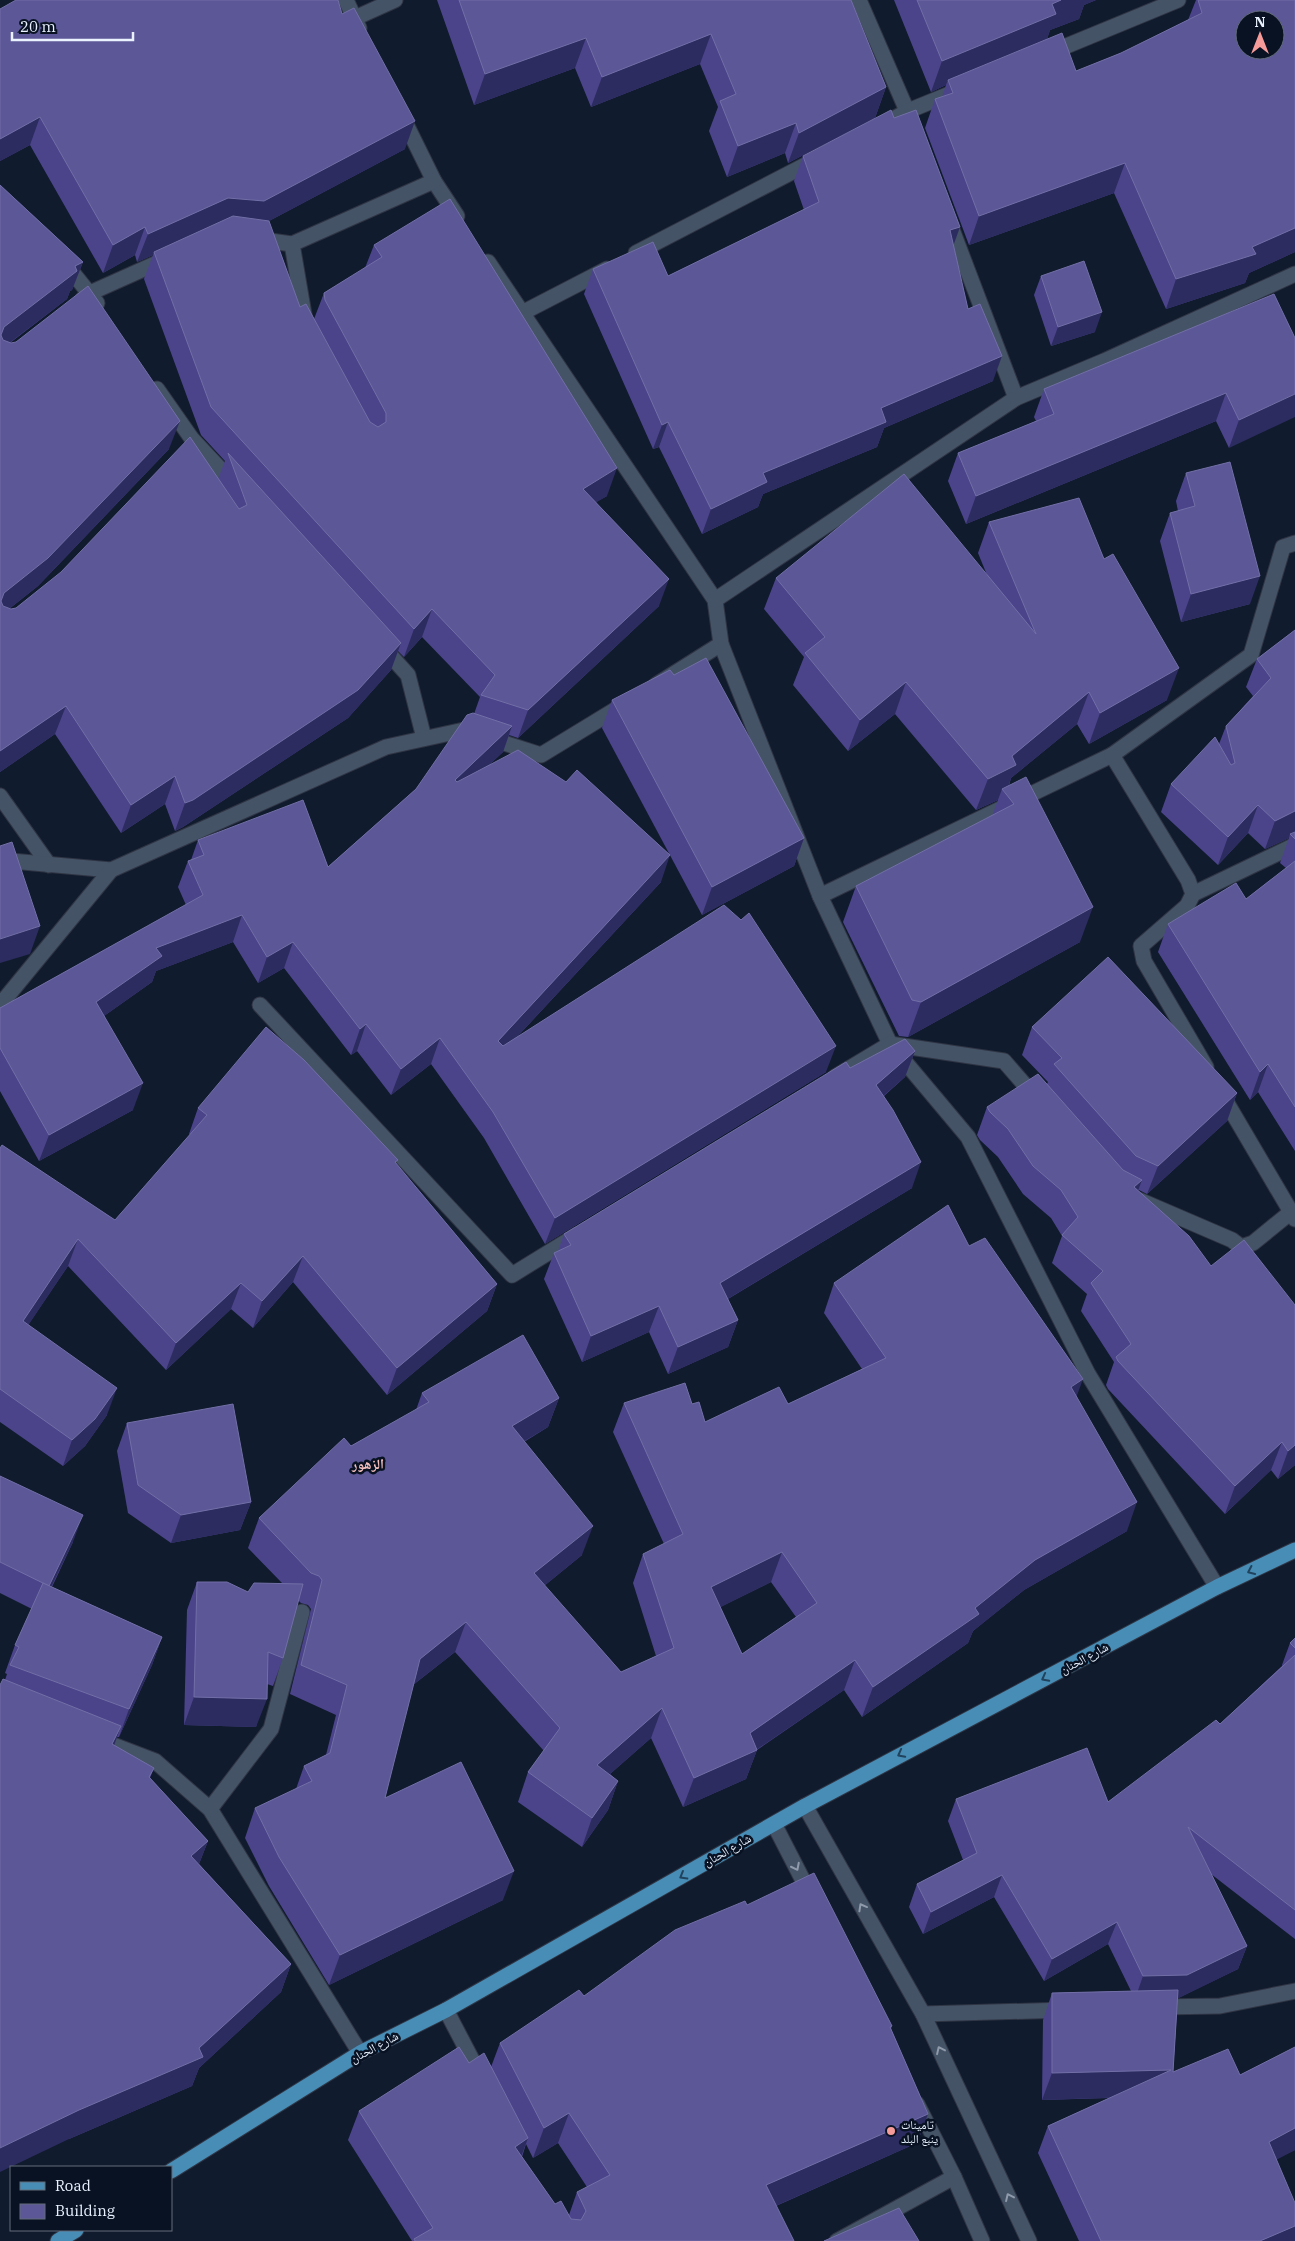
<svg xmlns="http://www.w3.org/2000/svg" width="1295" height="2241" font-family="'IBM Plex Serif','Noto Naskh Arabic',serif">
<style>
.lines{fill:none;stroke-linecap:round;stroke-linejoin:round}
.minor-casing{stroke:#2f3544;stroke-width:17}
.major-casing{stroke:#2f3544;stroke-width:17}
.minor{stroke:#455367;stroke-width:15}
.major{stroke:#478db6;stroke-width:15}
.wall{fill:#4b448b;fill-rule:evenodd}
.shaded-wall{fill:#2c2c60}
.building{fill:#5c5797;stroke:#726fa7;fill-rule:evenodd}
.oneway{stroke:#21435e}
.oneway2{stroke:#8f9bab}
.poi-dot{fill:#f59b99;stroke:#081223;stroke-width:2}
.labels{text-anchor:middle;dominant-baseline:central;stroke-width:5;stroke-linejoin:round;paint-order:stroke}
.street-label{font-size:12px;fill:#e9f2fe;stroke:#081223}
.poi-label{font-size:12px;fill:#e9f2fe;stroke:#081223;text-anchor:start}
.neighbourhood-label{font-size:14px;font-weight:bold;fill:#f4c0be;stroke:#081223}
</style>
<rect width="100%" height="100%" fill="#101b2d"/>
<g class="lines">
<defs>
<g id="minor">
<polyline points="346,0 359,28"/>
<polyline points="859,0 911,120"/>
<polyline points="355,18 395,0"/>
<polyline points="1047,54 1178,0"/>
<polyline points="402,116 434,181 457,216"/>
<polyline points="882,125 908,111 952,93"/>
<polyline points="948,219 1016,398"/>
<polyline points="256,239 292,244 434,181"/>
<polyline points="292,244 306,326"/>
<polyline points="636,253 817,159"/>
<polyline points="64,262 97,303"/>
<polyline points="488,262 715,600 721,644 820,896 890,1044 968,1137 1088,1374 1217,1587"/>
<polyline points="83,299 90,293 166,259"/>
<polyline points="522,313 607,269"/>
<polyline points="157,389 192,439 236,486"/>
<polyline points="715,600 1016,398 1104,361 1295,274"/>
<polyline points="381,645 408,675 424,738"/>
<polyline points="656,685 721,644"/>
<polyline points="0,796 49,865"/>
<polyline points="0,860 111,870"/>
<polyline points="1193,894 1295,845"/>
<polyline points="820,896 1112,755"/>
<polyline points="0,1005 111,870 386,747 464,730 541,755 623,705"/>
<polyline points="260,1005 512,1275 577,1235"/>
<polyline points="1206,1067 1144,961 1141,946 1187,906 1193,894 1188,880 1112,755 1251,655 1283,547 1295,543"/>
<polyline points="835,1077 890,1044 1004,1061 1037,1099"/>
<polyline points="1221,1093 1291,1212"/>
<polyline points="1139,1200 1232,1240 1241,1247 1253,1243 1291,1212 1295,1219"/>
<polyline points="100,1740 155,1761 210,1809 360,2053"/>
<polyline points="805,1806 923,2014 1029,2241"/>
<polyline points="210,1809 271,1729 302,1612"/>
<polyline points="774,1824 811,1896"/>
<polyline points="1158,2007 1220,2006 1295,1991"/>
<polyline points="446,2010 481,2077"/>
<polyline points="923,2014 1065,2010"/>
<polyline points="917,2104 954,2177 982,2241"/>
<polyline points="837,2241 954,2177"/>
</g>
<g id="major">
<polyline points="171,2171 360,2053 446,2010 805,1806 1217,1587 1295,1550"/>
<polyline points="58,2241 76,2230"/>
</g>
</defs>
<!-- minor casing -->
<use href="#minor" class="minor-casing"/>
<!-- major casing -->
<use href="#major" class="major-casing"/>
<!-- minor -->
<use href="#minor" class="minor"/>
<!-- major -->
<use href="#major" class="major"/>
</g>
<!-- wall -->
<g class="wall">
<polygon points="437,0 851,0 886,87 875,118 788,163 785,153 727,177 709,131 718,107 700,64 591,107 575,68 474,105"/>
<polygon points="894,0 1096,0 1084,5 1079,19 1050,30 1047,39 1076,71 1121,53 1188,20 1196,0 1295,0 1295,252 1249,273 1245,283 1166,309 1114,193 969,245 925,128 935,99 942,97 946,85 931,92"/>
<polygon points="0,9 342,14 405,149 269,221 300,307 314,319 324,293 365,268 374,245 607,496 596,502 659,606 518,738 509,735 503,752 488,766 661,882 517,1037 826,1072 545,1244 484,1138 431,1064 391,1095 357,1051 351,1055 284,968 258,983 233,942 156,971 152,982 104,1016 133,1110 39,1161 0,1091 0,1008 186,905 178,887 188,861 191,860 198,840 328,867 416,789 474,714 480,697 422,637 404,657 398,651 391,670 348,718 183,827 175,831 165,804 121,833 55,734 0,772 0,185 83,262 72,290 70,291 67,299 10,343 169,449 38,586 9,609 11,609 16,608 218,479 225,461 201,435 144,279 153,255 137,262 135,255 103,273 30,145 0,161"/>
<polygon points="894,118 953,245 968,309 993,381 884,428 877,447 763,494 758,507 702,534 659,447 653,449 584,294 593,269 668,276 804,210 794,181 803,156"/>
<polygon points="1041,276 1095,332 1051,346 1034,295"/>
<polygon points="1295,338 1229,448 1216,421 966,524 948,481 958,453 1036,421 1034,417 1044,389"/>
<polygon points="1186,473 1250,604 1181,622 1160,541 1170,513 1178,511 1176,501"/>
<polygon points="989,522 1104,559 1167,700 1089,744 1077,724 1011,778 1009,786 1080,942 908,1037 899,1036 843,922 856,886 992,816 998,800 976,810 895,714 848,751 793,685 804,657 764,609 776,578 987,575 978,553"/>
<polygon points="1295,630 1295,1151 1258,1092 1250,1100 1158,952 1168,924 1246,899 1286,868 1280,863 1289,838 1265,849 1248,833 1218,865 1161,812 1171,784 1219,744 1226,726 1253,696 1246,687 1257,659"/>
<polygon points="612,700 804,838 794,866 702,915 602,728"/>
<polygon points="1032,1027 1237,1093 1227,1121 1147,1194 1139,1190 1138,1190 1211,1266 1295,1305 1295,1465 1278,1479 1271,1470 1225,1514 1108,1389 1106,1385 1114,1362 1081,1311 1087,1294 1052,1263 1062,1236 1051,1218 1023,1194 998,1157 980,1140 977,1135 987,1107 1047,1084 1048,1082 1022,1055"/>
<polygon points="915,1051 905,1077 884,1096 912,1188 728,1299 738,1320 728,1347 668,1374 649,1332 582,1362 544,1279 554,1253 558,1251 564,1234 850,1068"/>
<polygon points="198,1108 396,1164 497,1284 487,1311 387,1395 293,1282 253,1328 231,1309 166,1370 68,1266 28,1325 107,1415 85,1446 63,1466 0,1422 0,1148 115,1220 190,1135 189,1134"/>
<path d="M 969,1246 L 1077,1397 L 1127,1531 L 1024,1590 L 973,1631 L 968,1643 L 862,1717 L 844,1690 L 757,1750 L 746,1779 L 683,1807 L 651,1738 L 610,1774 L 618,1781 L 608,1810 L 582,1847 L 518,1802 L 528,1772 L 544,1751 L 455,1652 L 413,1685 L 385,1798 L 503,1900 L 329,1985 L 269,1886 L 245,1838 L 255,1808 L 296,1789 L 304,1766 L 326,1755 L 336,1715 L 290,1694 L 311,1609 L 308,1605 L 301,1603 L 298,1600 L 283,1658 L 273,1686 L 267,1684 L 256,1727 L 184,1725 L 187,1610 L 197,1582 L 248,1592 L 282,1583 L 248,1548 L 259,1518 L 351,1446 L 416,1410 L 422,1393 L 559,1398 L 548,1427 L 524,1442 L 582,1555 L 544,1586 L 621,1672 L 656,1656 L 633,1583 L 643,1554 L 664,1544 L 613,1432 L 624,1403 L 692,1404 L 705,1422 L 788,1404 L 862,1369 L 824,1313 L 834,1283 ZM 771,1582 L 796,1617 L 742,1654 L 720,1607 Z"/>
<polygon points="127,1423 251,1502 240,1530 171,1543 128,1513 117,1451"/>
<polygon points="0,1476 73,1542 52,1587 162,1637 152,1665 119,1737 117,1737 114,1745 154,1768 150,1778 208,1841 199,1864 291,1964 281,1992 199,2068 192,2086 69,2139 5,1680 7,1674 5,1673 15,1645 32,1609 0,1593"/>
<polygon points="1295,1638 1295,1939 1211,1874 1247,1946 1238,1969 1178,1998 1173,2072 1240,2075 1295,2047 1295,2150 1276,2159 1295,2241 1079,2241 1038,2153 1048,2126 1109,2098 1042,2100 1043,2020 1052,1993 1131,1991 1108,1944 1044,1981 994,1897 923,1934 909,1907 917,1884 963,1860 948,1821 956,1799 1108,1802 1220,1724 1282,1666 1282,1665 1290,1643"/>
<path d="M 747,1905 L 892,2026 L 891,2029 L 928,2114 L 917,2143 L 776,2206 L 794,2241 L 412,2241 L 348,2140 L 359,2111 L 469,2063 L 491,2067 L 500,2043 ZM 558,2143 L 587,2187 L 577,2192 L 569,2215 L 555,2204 L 522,2157 L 526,2144 L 533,2158 Z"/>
</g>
<!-- shaded-wall -->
<g class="shaded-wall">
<polygon points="1061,0 1096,0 1084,5 1079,19 1050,30 1045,45 948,80 946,85 931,92 942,61 1052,4"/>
<polygon points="711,34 700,64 591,107 602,77"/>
<polygon points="586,38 575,68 474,105 485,74"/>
<polygon points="886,87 875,118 788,163 799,133"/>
<polygon points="40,117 30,145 0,161 0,139"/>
<polygon points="415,121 405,149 254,229 154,252 153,255 137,262 148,234 228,198"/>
<polygon points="796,123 785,153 727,177 738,146"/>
<polygon points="1125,163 1114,193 969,245 979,216"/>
<polygon points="145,227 135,255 103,273 113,245"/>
<polygon points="960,227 951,252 950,230"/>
<polygon points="1295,228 1295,252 1249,273 1245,283 1166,309 1176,279"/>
<polygon points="83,262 72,290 70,291 67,299 0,350 0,337 4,327 75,266"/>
<polygon points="1102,312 1095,332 1051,346 1058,327"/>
<polygon points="1002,356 993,381 884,428 877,447 763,494 758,507 702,534 711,509 763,473 881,408"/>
<polygon points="1226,393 1216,421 966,524 976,496"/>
<polygon points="1295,394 1295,417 1229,448 1239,420"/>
<polygon points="180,421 169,449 38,586 0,616 0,603 4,593"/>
<polygon points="668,422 659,447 653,449 662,425"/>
<polygon points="617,468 607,496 573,516 583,489"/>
<polygon points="1260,576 1250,604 1181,622 1191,594"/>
<polygon points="669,579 659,606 518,738 528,710"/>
<polygon points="432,609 422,637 404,657 414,629"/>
<polygon points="401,643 391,670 348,718 183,827 175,831 185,803"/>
<polygon points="1179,668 1167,700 1089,744 1100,713"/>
<polygon points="906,682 895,714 848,751 860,720"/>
<polygon points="1089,692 1077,724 1011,778 1006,794 1002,789 998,800 976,810 988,779 1012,756"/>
<polygon points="66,706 55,734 0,772 0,751"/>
<polygon points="512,726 503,752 445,806 455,780"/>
<polygon points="175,776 165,804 121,833 131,805"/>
<polygon points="1258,805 1248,833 1218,865 1228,837"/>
<polygon points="1295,811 1295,837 1290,834 1289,838 1265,849 1275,821"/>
<polygon points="804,838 794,866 702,915 712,887"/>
<polygon points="670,855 661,882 489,1067 498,1041"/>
<polygon points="1093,907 1080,942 908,1037 921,1002"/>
<polygon points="242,915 233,942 156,971 152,982 87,1028 96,1002 156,948"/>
<polygon points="40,926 30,954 0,963 0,939"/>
<polygon points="293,942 284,968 258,983 267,957"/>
<polygon points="366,1024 357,1051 351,1055 360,1029"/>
<polygon points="440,1038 431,1064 391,1095 401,1069"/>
<polygon points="836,1046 826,1072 545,1244 555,1218"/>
<polygon points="915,1051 905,1077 866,1111 876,1085"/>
<polygon points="1268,1064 1258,1092 1250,1100 1260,1072"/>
<polygon points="143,1083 133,1110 39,1161 49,1135"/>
<polygon points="1237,1093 1227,1121 1147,1194 1158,1166"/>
<polygon points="921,1162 912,1188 711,1309 720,1283"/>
<polygon points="1142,1180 1132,1207 1134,1187"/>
<polygon points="78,1239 68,1266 13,1348 23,1321"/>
<polygon points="303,1256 293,1282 253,1328 262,1301"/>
<polygon points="241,1283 231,1309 166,1370 176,1343"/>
<polygon points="497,1284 487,1311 387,1395 397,1368"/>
<polygon points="659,1306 649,1332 582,1362 591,1336"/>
<polygon points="738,1320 728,1347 668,1374 678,1347"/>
<polygon points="1083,1379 1072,1409 1071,1387"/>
<polygon points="117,1388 107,1415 85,1446 63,1466 72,1440"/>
<polygon points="559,1398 548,1427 501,1455 512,1426"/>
<polygon points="1282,1442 1271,1470 1225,1514 1235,1486"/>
<polygon points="1295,1445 1295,1465 1278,1479 1288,1451"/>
<polygon points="251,1502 240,1530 171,1543 181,1515"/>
<polygon points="1137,1502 1127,1531 1024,1590 973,1631 968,1643 862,1717 873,1687 1035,1560"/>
<polygon points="83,1515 73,1542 39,1612 49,1586"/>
<polygon points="593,1526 582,1555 523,1603 534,1573"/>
<polygon points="782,1552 771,1582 701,1617 711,1587"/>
<polygon points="466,1622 455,1652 409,1688 420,1659"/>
<polygon points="162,1637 152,1665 119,1737 129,1709"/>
<polygon points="855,1660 844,1690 756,1750 757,1750 746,1779 683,1807 694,1778 750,1733"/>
<polygon points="194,1697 267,1699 256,1727 184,1725"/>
<polygon points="662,1708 651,1738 586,1795 597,1765"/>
<polygon points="121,1726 111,1754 112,1744"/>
<polygon points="618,1781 608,1810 582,1847 592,1818"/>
<polygon points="208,1841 197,1869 191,1856"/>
<polygon points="514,1871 503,1900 329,1985 340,1955"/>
<polygon points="1002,1875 994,1897 923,1934 931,1912"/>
<polygon points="1117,1922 1108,1944 1044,1981 1052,1959"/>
<polygon points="1247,1946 1238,1969 1179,1998 1135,1999 1143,1976"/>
<polygon points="291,1964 281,1992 199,2068 192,2086 69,2139 0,2172 0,2148 199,2048"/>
<polygon points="1171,2070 1161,2096 1042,2100 1052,2073"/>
<polygon points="569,2113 558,2143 533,2158 544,2128"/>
<polygon points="928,2114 917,2143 755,2215 766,2185"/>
<polygon points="1295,2128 1295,2150 1259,2169 1269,2142"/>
<polygon points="528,2138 517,2168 515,2147"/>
<polygon points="1295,2226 1295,2241 1260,2241"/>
</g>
<!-- building -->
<g class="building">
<polygon points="16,0 338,0 342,14 354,8 415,121 264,201 228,198 148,234 145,227 113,245 40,117 0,139 0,9"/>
<polygon points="459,0 851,0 886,87 799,133 796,123 738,146 720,101 736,94 711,34 602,77 586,38 485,74"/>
<polygon points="917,0 1061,0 1052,4 1056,14 942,61"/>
<path d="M 1198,0 L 1295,0 L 1295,228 L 1252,247 L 1256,254 L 1176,279 L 1125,163 L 979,216 L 935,99 L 953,93 L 948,80 L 1062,33 L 1076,71 L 1121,53 L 1202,13 ZM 1245,20 L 1275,20 L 1275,50 L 1245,50 Z"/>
<polygon points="891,110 894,118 916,110 960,227 950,230 968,309 980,304 1002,356 881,408 886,422 763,473 767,482 711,509 668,422 662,425 593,269 653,242 668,276 819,202 803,156"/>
<polygon points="0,185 83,262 75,266 77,271 4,327 1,335 3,340 11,343 16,342 88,286 180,421 48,558 4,593 1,601 3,606 11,609 16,608 61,572 190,437 239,509 247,505 228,453 401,643 358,690 193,800 185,803 175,776 131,805 66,706 0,751"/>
<polygon points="450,199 617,468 583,489 669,579 528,710 481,695 495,675 432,609 414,629 211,407 154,252 233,216 269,221 300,307 306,304 370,422 378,427 386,422 386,413 325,300 324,293 382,257 374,245"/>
<polygon points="1084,261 1102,312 1058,327 1041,276"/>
<polygon points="1274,294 1295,338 1295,394 1239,420 1226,393 976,496 958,453 1054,414 1044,389"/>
<polygon points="1230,462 1260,576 1191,594 1170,513 1195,506 1186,473"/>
<polygon points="904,474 1036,634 989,522 1079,498 1104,559 1113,554 1179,668 1100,713 1089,692 1012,756 1016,765 988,779 906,682 860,720 805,653 825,637 776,578"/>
<polygon points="1295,630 1295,811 1275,821 1258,805 1228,837 1171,784 1215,737 1231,765 1235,763 1226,726 1271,678 1257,659"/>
<polygon points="706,658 804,838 712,887 612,700 670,670 674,675"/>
<polygon points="473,713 512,726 455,780 457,782 518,750 566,782 577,770 670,855 498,1041 503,1046 724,905 741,920 749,913 836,1046 555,1218 493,1112 440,1038 401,1069 366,1024 360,1029 293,942 267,957 242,915 156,948 162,956 96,1002 143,1083 49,1135 0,1048 0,1008 203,895 188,861 204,855 198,840 303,800 328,867 416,789 467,715"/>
<polygon points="1026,777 1093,907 921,1002 912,1000 856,886 1014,804 1002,789"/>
<polygon points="1295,832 1295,839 1290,834"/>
<polygon points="12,842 40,926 0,939 0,846"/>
<polygon points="1295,861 1295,1107 1268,1064 1260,1072 1168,924 1236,883 1246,899"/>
<polygon points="1108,957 1237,1093 1158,1166 1136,1156 1054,1064 1062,1058 1032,1027"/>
<polygon points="266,1027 304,1060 398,1160 395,1162 497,1284 397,1368 303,1256 262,1301 241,1283 176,1343 78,1239 23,1321 117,1388 95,1419 72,1440 0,1389 0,1148 2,1145 115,1220 207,1115 198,1108"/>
<polygon points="905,1039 915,1051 876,1085 893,1110 921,1162 720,1283 738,1320 678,1347 659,1306 591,1336 554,1253 571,1245 564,1234 846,1062 850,1068"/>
<polygon points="1038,1074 1123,1170 1142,1180 1134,1187 1189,1236 1211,1266 1244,1240 1295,1305 1295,1445 1288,1451 1282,1442 1235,1486 1118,1361 1116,1357 1131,1344 1091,1283 1103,1271 1062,1235 1078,1217 1061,1190 1033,1166 1008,1129 990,1112 987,1107"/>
<path d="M 948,1205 L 969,1246 L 985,1238 L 1083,1379 L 1071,1387 L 1137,1502 L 1035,1560 L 975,1608 L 979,1614 L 873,1687 L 855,1660 L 750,1733 L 757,1750 L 694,1778 L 662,1708 L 597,1765 L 618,1781 L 592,1818 L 528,1772 L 560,1728 L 466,1622 L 420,1659 L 385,1798 L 461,1762 L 514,1871 L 340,1955 L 279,1857 L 255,1808 L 312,1781 L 304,1766 L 330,1753 L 347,1685 L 301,1665 L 322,1580 L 319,1576 L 311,1573 L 259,1518 L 344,1438 L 351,1446 L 429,1402 L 422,1393 L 523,1335 L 559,1398 L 512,1426 L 593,1526 L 534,1573 L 621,1672 L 674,1648 L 643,1554 L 683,1534 L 624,1403 L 685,1383 L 692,1404 L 699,1402 L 705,1422 L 779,1387 L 788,1404 L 886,1358 L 834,1283 ZM 782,1552 L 817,1603 L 742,1654 L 711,1587 Z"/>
<polygon points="233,1404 251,1502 181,1515 138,1485 127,1423"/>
<polygon points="0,1476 83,1515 49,1586 0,1562"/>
<polygon points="197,1582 227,1582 248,1592 254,1583 303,1584 283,1658 268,1652 267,1699 194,1697"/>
<polygon points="43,1583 162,1637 129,1709 10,1665 19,1647 15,1645"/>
<polygon points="1295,1638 1295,1648 1290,1643"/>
<polygon points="1295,1655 1295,1910 1188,1827 1247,1946 1187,1975 1143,1976 1117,1922 1052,1959 1002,1875 931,1912 917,1884 977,1853 956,1799 1087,1748 1108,1802 1216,1720 1220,1724"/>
<polygon points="3,1679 121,1726 112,1744 154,1768 149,1777 208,1841 191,1856 291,1964 199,2048 203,2057 79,2110 0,2148 0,1685"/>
<polygon points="814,1873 892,2026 890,2027 928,2114 766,2185 794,2241 415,2241 414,2239 433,2228 359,2111 459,2047 469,2063 484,2053 528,2138 515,2147 555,2204 561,2201 571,2219 581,2220 586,2211 577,2192 610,2175 569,2113 544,2128 500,2043 579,1990 584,1996 675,1930 745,1901 747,1905"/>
<polygon points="1178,1990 1173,2072 1228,2049 1240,2075 1295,2047 1295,2128 1269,2142 1295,2203 1295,2226 1260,2241 1101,2241 1048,2126 1171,2070 1052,2073 1052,1993"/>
<polygon points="899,2208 919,2241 824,2241"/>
</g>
<!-- one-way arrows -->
<defs><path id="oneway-chevron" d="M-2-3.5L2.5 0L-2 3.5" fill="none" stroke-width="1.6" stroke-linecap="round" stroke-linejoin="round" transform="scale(1.25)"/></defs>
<g class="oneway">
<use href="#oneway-chevron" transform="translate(1251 1571) rotate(155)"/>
<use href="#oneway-chevron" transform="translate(1045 1678) rotate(152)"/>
<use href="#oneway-chevron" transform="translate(901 1754) rotate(152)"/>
<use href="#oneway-chevron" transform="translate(683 1876) rotate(150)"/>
</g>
<g class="oneway2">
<use href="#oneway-chevron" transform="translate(796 1867) rotate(63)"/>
<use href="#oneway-chevron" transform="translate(862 1907) rotate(-119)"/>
<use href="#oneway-chevron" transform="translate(940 2050) rotate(-115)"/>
<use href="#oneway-chevron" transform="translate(1009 2197) rotate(-115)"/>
</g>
<!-- markers -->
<circle class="poi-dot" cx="891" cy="2131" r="5"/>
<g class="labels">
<!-- street labels -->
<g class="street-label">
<text transform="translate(1084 1658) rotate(-28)">شارع الحنان</text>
<text transform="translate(727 1850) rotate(-30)">شارع الحنان</text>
<text transform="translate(374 2047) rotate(-28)">شارع الحنان</text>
</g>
<!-- poi labels -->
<g class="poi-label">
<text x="901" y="2124">تامينات<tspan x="901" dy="14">ينبع البلد</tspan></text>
</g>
<!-- neighbourhood labels -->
<g class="neighbourhood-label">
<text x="368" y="1464">الزهور</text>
</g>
</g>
<!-- legend -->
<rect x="10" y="2166" width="162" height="65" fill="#081223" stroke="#626c7b"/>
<rect x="20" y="2182" width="25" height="8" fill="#478db6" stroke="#626c7b"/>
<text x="55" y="2191" font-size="15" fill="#e9f2fe">Road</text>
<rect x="20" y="2204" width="25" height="15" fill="#5c5797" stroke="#626c7b"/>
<text x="55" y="2216" font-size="15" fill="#e9f2fe">Building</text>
<!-- north arrow -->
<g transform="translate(1260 35)"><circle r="24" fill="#081223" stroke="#626c7b"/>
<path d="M0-4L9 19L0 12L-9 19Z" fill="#f59b99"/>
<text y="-8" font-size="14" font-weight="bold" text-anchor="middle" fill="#e9f2fe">N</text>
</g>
<!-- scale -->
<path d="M12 32v8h121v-8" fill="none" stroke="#e9f2fe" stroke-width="2.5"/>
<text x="20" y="32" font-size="15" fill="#e9f2fe" stroke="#081223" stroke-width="4" paint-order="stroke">20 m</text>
</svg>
